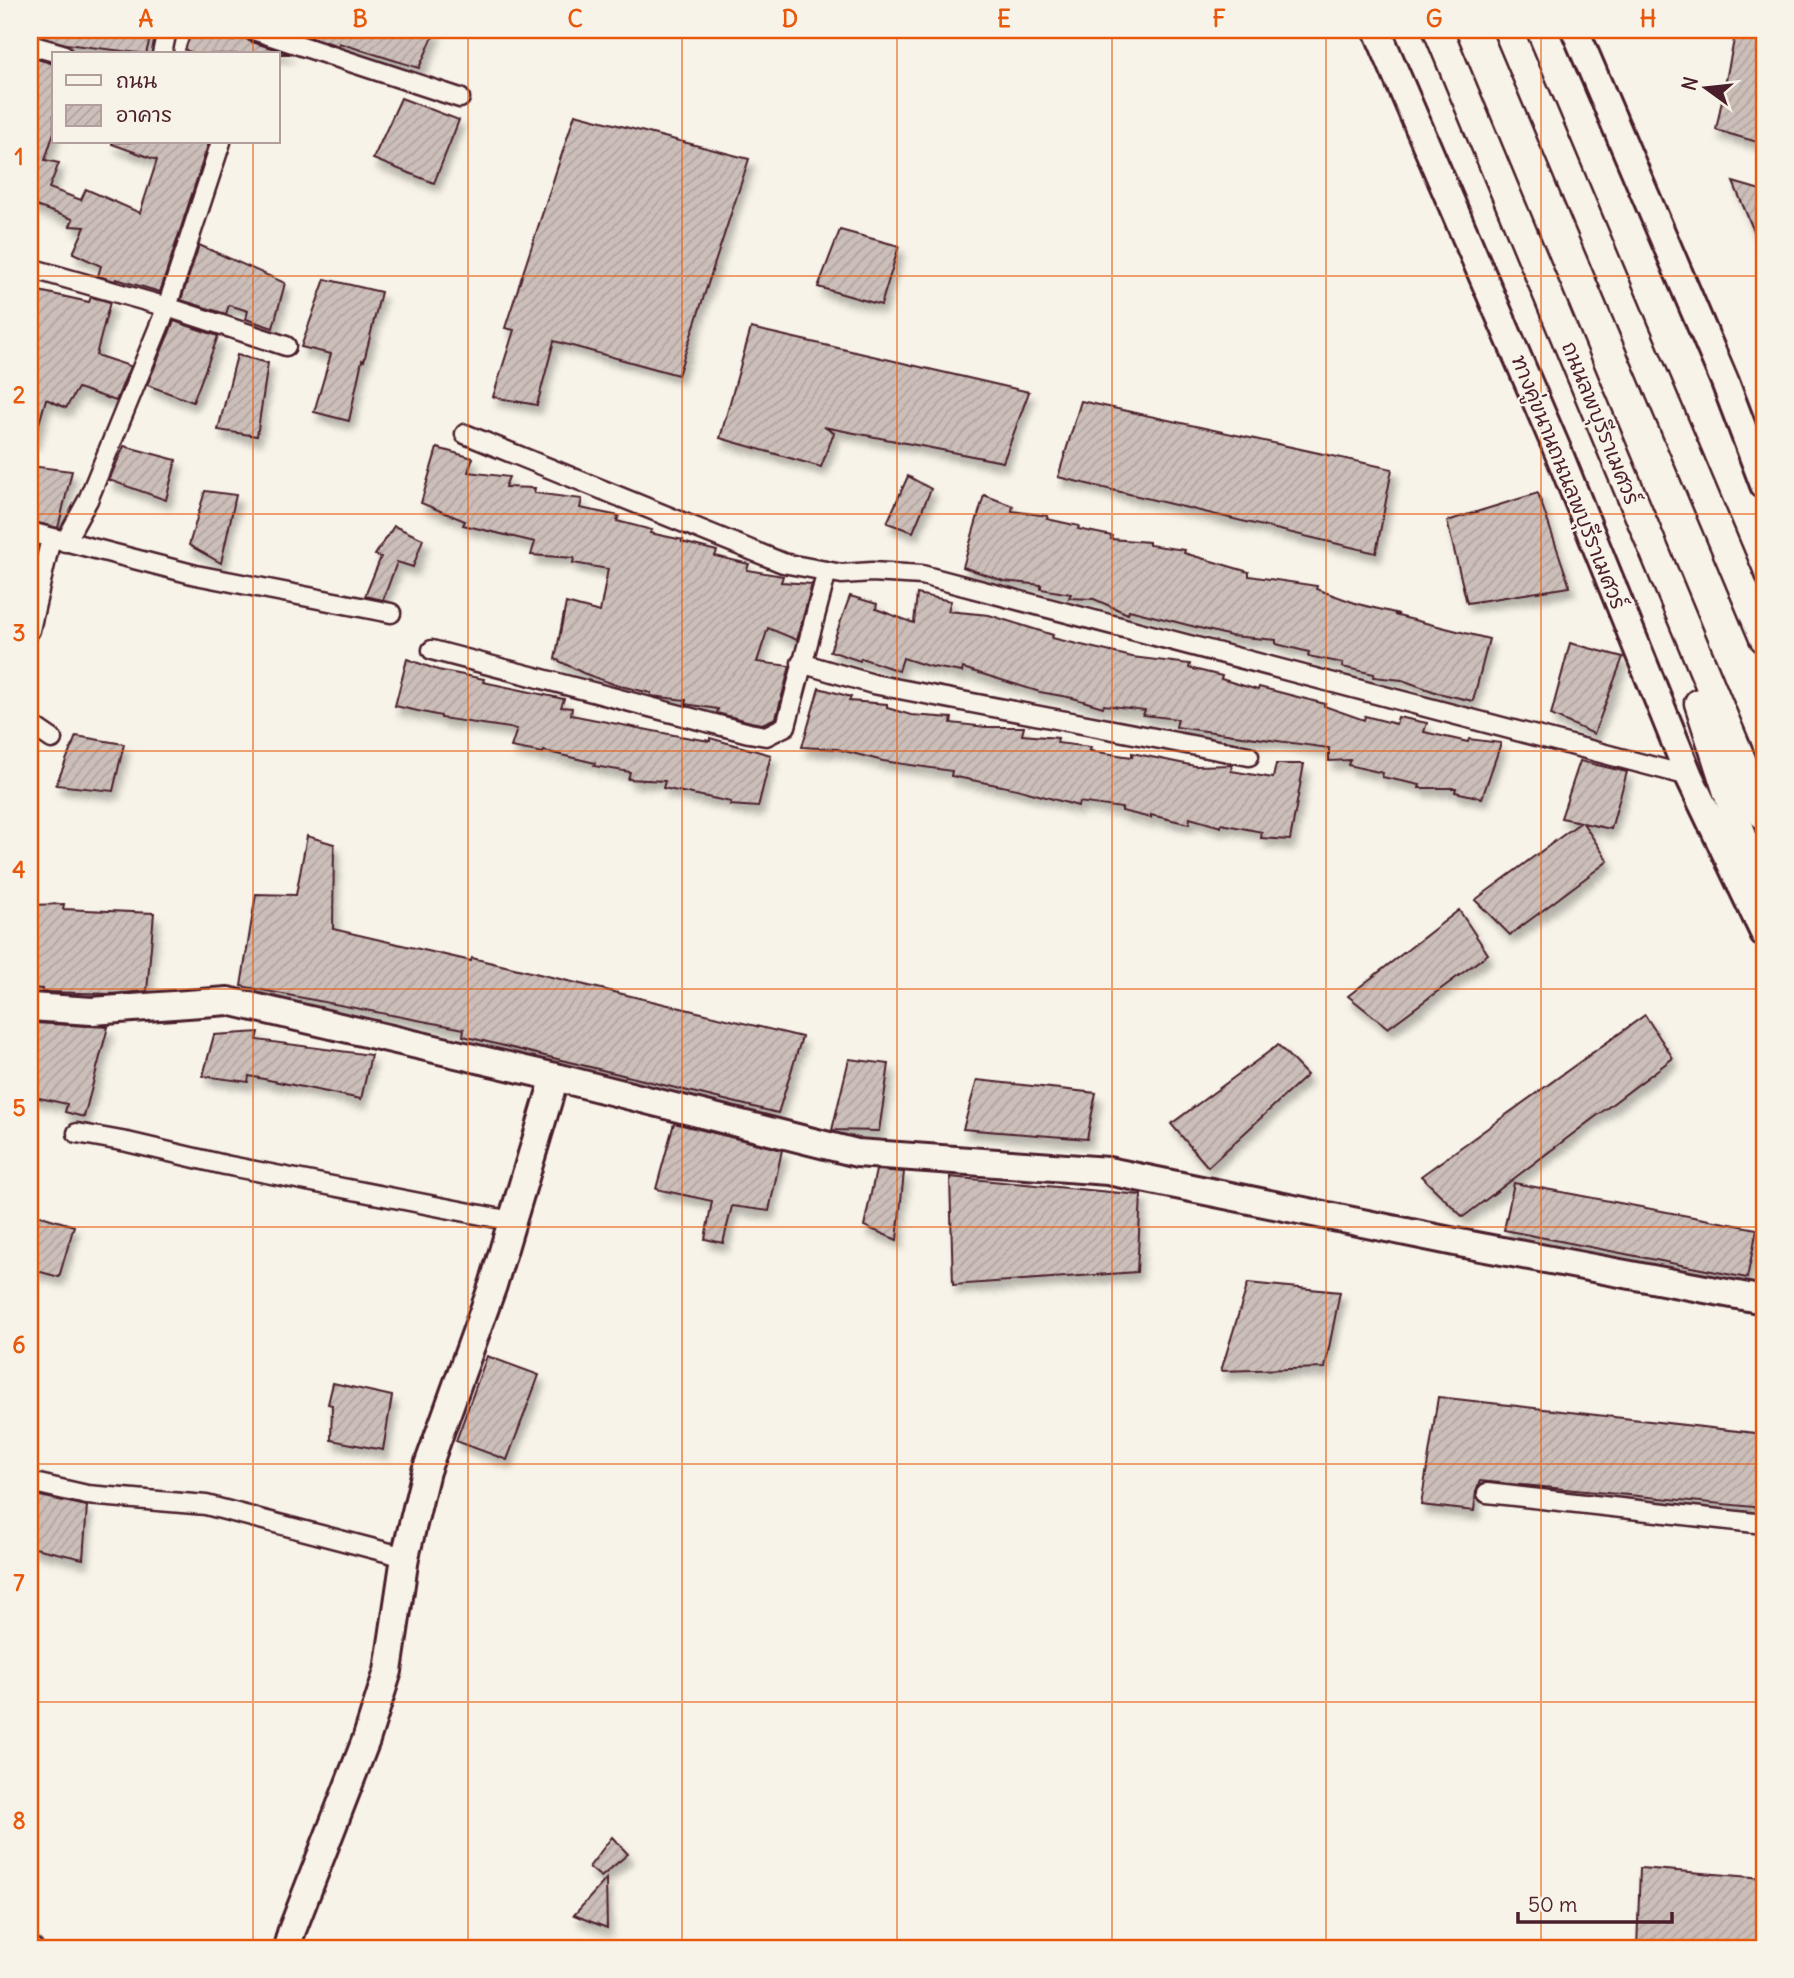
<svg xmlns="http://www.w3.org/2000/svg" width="1794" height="1978" font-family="Delius,'Playpen Sans Thai',sans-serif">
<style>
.building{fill:url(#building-hatch);stroke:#4a1f2b;stroke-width:2;filter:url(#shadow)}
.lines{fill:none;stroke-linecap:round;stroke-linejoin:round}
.street-casing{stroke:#4a1f2b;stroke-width:23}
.secondary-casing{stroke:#4a1f2b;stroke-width:32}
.primary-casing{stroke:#4a1f2b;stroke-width:33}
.street{stroke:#f7f3e8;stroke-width:18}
.secondary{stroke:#f7f3e8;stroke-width:26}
.primary{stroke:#f7f3e8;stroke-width:28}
.grid{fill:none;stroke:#e8590c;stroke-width:2;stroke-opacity:0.55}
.labels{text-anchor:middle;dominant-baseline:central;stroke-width:5;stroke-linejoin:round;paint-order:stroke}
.street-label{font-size:21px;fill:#4a1f2b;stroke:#f7f3e8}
.neatline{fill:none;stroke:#e8590c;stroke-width:2.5}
.grid-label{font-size:23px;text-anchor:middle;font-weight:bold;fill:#e8590c}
</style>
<defs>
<pattern id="building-hatch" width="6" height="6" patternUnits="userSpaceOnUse" patternTransform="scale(1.75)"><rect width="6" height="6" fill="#ccbfb9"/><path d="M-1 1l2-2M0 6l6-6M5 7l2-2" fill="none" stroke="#b1a49f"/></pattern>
<filter id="shadow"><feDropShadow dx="4.5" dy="8" stdDeviation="3.5" flood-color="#0004"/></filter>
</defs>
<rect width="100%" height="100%" fill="#f7f3e8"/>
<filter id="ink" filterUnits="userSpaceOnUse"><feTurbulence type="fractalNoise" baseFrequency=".0143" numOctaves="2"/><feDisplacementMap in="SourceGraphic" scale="14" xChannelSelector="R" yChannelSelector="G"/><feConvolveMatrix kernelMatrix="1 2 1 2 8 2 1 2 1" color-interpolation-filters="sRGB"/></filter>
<g filter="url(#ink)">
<!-- building -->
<g class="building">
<polygon points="30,30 152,30 146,54 66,44 30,34"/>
<polygon points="192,30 234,41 236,30 242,30 244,37 249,41 290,54 196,54 185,50"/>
<polygon points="289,30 436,30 419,68 339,43 339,46"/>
<polygon points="1736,30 1764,30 1764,144 1716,130"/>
<polygon points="30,57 54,64 54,132 45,160 59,163 49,188 81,200 86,189 140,213 157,160 112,144 112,142 209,142 160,292 116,279 115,281 98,276 101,266 73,253 85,227 70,226 73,219 30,204"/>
<polygon points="401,98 459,120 434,183 373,159"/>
<polygon points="575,114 749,159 678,375 554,341 537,405 493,397 514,330 505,328"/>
<polygon points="1733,182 1764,191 1764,255"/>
<polygon points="840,230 899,246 881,305 818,287"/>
<polygon points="199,245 285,283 273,328 246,319 248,311 229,305 226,314 181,300"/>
<polygon points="325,279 381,292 364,361 362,360 349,421 314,412 331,354 301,347"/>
<polygon points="30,289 89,302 91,297 110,302 96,355 130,366 116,401 78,388 66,408 46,399 34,441 30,440"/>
<polygon points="174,321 218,336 193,402 147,385"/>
<polygon points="751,328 1029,392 1003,462 824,427 834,433 821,467 720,438"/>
<polygon points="237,355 268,363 257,436 218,430"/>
<polygon points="1081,401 1392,469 1376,553 1058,477"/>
<polygon points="124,446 176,460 166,500 109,480"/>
<polygon points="437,448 473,458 468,472 509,477 505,487 535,488 534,493 582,499 580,508 619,516 617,521 652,530 650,533 683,540 682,542 717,551 715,556 749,564 747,570 783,576 781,582 812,584 797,640 768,628 757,662 790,666 776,718 762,724 751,722 717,713 718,709 685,704 686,700 651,696 651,693 616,685 583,673 555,659 566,603 600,612 608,569 573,563 574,558 531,555 535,542 463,525 465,521 421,503"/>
<polygon points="30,466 72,471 58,528 30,521"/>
<polygon points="908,476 931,489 913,532 887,523"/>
<polygon points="205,491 236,495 221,563 189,545"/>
<polygon points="1538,493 1570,587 1467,603 1447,521"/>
<polygon points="984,495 1013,506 1012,511 1048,516 1047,519 1079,526 1078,529 1112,536 1111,539 1149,542 1149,545 1185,550 1184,553 1249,572 1249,576 1317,586 1316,589 1358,604 1399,614 1394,615 1489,639 1473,701 1438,693 1402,680 1373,677 1374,674 1342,667 1343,663 1308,656 1309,652 1276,644 1276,640 1231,636 1129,610 1128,614 1094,599 1069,598 1071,594 1041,589 1041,585 1004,581 963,567"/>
<polygon points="394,526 423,539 413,567 397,562 383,600 365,596 381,557 375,555"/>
<polygon points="917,594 951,601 948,611 989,615 1053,635 1052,638 1132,657 1190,664 1189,668 1222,676 1221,679 1258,690 1259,687 1325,704 1324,706 1364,720 1365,716 1396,724 1398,717 1427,723 1424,732 1468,742 1469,739 1501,743 1482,798 1455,792 1456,788 1419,788 1420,785 1382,777 1383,773 1348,765 1350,760 1329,761 1329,748 1176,727 1178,719 1143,715 1145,710 1104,705 1103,707 1073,698 1040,692 963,668 962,672 928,666 903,658 899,671 861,658 860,661 830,651 850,596 877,604 876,609 914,623"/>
<polygon points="1570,643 1623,657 1594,734 1551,715"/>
<polygon points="407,659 438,670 484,679 483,682 564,699 561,707 572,708 571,715 679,736 710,741 710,738 771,755 758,807 730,805 731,802 663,788 665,781 628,779 630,772 594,766 595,763 544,751 543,753 511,747 517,729 441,718 441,716 395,706"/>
<polygon points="819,688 851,697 849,701 887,704 887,708 911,715 952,718 951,723 986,727 1024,727 1022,735 1058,738 1057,743 1091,747 1090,751 1132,757 1132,753 1195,766 1232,765 1231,771 1273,778 1276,764 1304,764 1290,840 1261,838 1262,832 1221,824 1221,827 1190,818 1189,824 1151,815 1151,818 1122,811 1122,808 1079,802 1078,806 1017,789 951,776 952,771 883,761 837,749 802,747"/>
<polygon points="76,736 124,744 113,791 56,785"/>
<polygon points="1580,761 1627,772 1611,829 1583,823 1608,861 1510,935 1475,900 1581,822 1561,818"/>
<polygon points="307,836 334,844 333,929 471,961 472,958 802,1037 778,1113 463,1036 464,1029 241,986 256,894 296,895"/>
<polygon points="64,904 63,909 154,913 147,991 110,994 48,992 42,992 42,989 30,988 30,905"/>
<polygon points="1459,910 1488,954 1388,1028 1348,996"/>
<polygon points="1645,1015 1673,1058 1463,1217 1421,1176"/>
<polygon points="34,1023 108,1027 84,1117 65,1112 67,1104 30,1096 30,1024 34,1025"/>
<polygon points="259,1032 257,1040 371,1055 361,1099 249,1076 248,1082 203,1076 214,1035"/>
<polygon points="1278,1045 1307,1075 1208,1167 1171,1124"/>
<polygon points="849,1059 889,1064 879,1131 832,1130"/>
<polygon points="977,1080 1096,1093 1087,1139 963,1129"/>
<polygon points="674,1123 782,1150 769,1211 732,1206 723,1243 705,1239 712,1201 656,1189"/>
<polygon points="876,1170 904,1172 897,1240 864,1226"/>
<polygon points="950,1177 1141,1195 1137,1272 953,1285"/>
<polygon points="1514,1183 1757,1229 1747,1278 1504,1230"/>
<polygon points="38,1215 74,1226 59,1277 30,1269 30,1244"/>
<polygon points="1248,1283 1340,1292 1325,1368 1221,1371"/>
<polygon points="487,1356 539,1375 507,1460 456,1441"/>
<polygon points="333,1383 392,1396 383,1450 331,1440 332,1405 328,1404"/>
<polygon points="1438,1397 1764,1434 1764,1508 1480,1481 1476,1491 1474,1511 1421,1505"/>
<polygon points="30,1494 87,1506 83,1559 30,1547"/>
<polygon points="612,1837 628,1854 601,1877 589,1867"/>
<polygon points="1640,1868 1764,1878 1764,1948 1637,1948"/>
<polygon points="606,1879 607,1928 574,1915"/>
</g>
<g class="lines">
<defs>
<g id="street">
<polyline points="253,30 460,98"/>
<polyline points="30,45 62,54"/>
<polyline points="162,54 167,30"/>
<polyline points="30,268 167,307 286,346"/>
<polyline points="465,434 783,563 842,574 872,572 922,575 1689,776"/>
<polyline points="30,532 196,575 391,613"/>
<polyline points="65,542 88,500 167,307 221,142"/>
<polyline points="30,630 51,538"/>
<polyline points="432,650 749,733 766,736 786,726 827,571"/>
<polyline points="801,663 873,684 1249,756"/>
<polyline points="30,724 52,739"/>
<polyline points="77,1133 127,1142 225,1165 512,1221"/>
<polyline points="30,1482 87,1495 206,1505 405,1557"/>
<polyline points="1487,1493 1764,1524"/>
<polyline points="30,1948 33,1948"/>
</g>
<g id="secondary">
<polyline points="1377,30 1559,454 1689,776 1764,933"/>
<polyline points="1575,30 1725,382 1764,485"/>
<polyline points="30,1007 92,1011 228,1001 555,1077 857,1153 1108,1171 1465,1244 1764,1300"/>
<polyline points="287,1948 291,1933 366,1740 388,1671 405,1557 426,1471 493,1285 555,1077"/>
</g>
<g id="primary">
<polyline points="1438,30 1764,815"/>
<polyline points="1508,30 1764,638"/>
<polyline points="1699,703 1764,904"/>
</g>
</defs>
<!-- street casing -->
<use href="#street" class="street-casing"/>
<!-- secondary casing -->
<use href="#secondary" class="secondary-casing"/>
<!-- primary casing -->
<use href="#primary" class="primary-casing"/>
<!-- street -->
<use href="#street" class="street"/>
<!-- secondary -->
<use href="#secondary" class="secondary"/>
<!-- primary -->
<use href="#primary" class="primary"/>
</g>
</g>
<!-- grid -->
<path class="grid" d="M 253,30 L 253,54M 468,30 L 468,1948M 682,30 L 682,1948M 897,30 L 897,1948M 1112,30 L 1112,1948M 1326,30 L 1326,1948M 1541,30 L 1541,1948M 253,142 L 253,1948M 30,276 L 1764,276M 30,514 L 1764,514M 30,751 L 1764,751M 30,989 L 1764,989M 30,1227 L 1764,1227M 30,1464 L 1764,1464M 30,1702 L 1764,1702"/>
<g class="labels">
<!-- street labels -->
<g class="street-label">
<text transform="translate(1601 423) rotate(68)">ถนนลพบุรีราเมศวร์</text>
<text transform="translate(1569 482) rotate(68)">ทางคู่ขนานถนนลพบุรีราเมศวร์</text>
</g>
</g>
<!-- margin -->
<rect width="1794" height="1978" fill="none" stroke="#f7f3e8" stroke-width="77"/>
<!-- legend -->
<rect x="52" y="52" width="228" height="91" fill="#f7f3e8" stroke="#b29e9c" stroke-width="2"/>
<rect x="66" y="75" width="35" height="10" fill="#f7f3e8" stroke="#b29e9c" stroke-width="2"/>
<text x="116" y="88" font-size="21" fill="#4a1f2b">ถนน</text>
<rect x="66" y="105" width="35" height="21" fill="url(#building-hatch)" stroke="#b29e9c" stroke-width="2"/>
<text x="116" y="122" font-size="21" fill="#4a1f2b">อาคาร</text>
<!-- north arrow -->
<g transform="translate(1706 88) rotate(285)" stroke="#f7f3e8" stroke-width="5" paint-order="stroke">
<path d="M0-5L12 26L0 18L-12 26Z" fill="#4a1f2b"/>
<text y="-10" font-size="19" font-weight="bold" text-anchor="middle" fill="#4a1f2b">N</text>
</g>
<!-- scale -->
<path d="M1518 1912v10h154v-10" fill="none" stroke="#4a1f2b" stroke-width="3.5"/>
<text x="1528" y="1912" font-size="21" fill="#4a1f2b" stroke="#f7f3e8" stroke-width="5" paint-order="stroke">50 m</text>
<rect x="38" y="38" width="1718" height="1902" class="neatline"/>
<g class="grid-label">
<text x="146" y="27">A</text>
<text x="360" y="27">B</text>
<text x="575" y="27">C</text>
<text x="790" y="27">D</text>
<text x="1004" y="27">E</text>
<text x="1219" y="27">F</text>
<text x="1434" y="27">G</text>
<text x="1648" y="27">H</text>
<text x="19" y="165">1</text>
<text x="19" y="403">2</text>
<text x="19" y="641">3</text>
<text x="19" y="878">4</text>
<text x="19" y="1116">5</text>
<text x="19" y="1353">6</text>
<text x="19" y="1591">7</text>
<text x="19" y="1829">8</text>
</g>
</svg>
